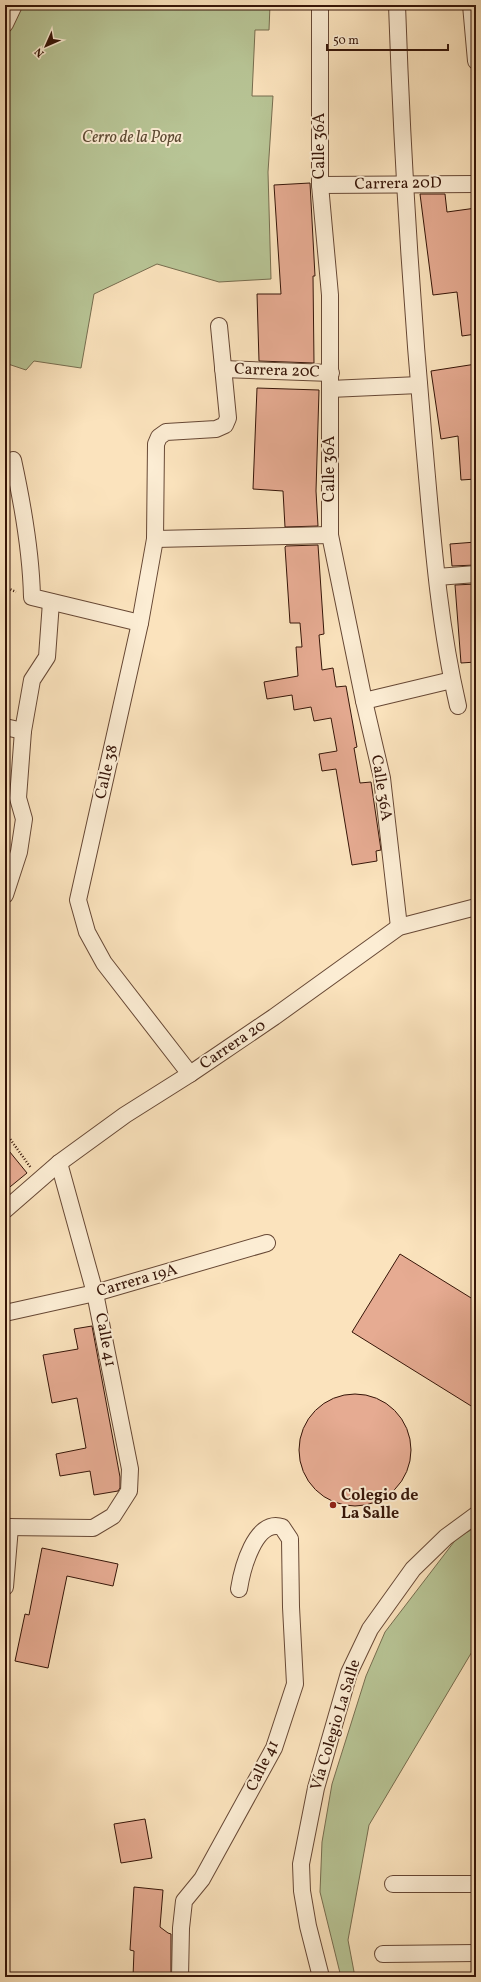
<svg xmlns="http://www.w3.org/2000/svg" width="481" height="1982" font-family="Vollkorn,serif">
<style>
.green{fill:#b8c596;stroke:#776d4f}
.building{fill:#e6ab92;stroke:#361508}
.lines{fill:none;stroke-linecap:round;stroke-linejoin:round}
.minor-casing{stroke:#674835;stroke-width:18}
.path{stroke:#361508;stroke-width:2.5;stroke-dasharray:1 2;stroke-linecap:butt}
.minor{stroke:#fcedd4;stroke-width:16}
.poi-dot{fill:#8f2418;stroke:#fcedd4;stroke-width:1.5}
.labels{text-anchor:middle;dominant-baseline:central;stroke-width:4;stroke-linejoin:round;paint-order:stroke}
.park-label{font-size:16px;font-style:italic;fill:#5d4a33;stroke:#fcedd4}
.street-label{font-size:16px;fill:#361508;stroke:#fcedd4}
.poi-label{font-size:16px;font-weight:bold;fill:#361508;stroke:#fcedd4;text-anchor:start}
</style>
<rect width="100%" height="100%" fill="#fbe3bd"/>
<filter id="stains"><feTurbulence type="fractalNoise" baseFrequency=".005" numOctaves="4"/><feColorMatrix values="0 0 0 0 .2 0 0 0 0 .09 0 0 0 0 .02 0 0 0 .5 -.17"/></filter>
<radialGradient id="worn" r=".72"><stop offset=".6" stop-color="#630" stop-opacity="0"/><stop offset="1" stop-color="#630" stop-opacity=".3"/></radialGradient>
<!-- green -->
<g class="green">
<polygon points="5,5 270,5 269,30 255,30 252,96 273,96 268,172 271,279 219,282 157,264 94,294 81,368 34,361 26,370 5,363"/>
<polygon points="476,1527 476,1645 369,1825 348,1940 355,1977 341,1977 320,1892 322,1842 332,1784 366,1676 385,1632 457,1538"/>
</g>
<!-- building -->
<g class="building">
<polygon points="310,183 315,276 313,276 314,363 259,361 257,294 281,294 274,185"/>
<polygon points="420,194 445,194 447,212 476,208 476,334 462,336 457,292 433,295"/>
<polygon points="476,364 476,479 461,480 458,436 441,439 431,371"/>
<polygon points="257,388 319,390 316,491 318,526 285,527 283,491 253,489"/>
<polygon points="476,542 476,565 452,566 450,544"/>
<polygon points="318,545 324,634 319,635 322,670 333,668 336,687 346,686 357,747 354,748 360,783 371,782 381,850 376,851 377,861 352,865 336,769 322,771 319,754 337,751 331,718 314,721 311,707 294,710 292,695 267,699 264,682 298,676 296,647 302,647 300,623 290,623 285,547 286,546"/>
<polygon points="476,584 476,662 461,663 455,585"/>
<polygon points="5,1146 27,1173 5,1191"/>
<polygon points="400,1254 476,1301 476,1409 352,1332"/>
<polygon points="92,1326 120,1477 120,1488 118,1491 94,1495 90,1471 60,1476 56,1454 86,1448 77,1398 52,1403 43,1355 78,1349 74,1329"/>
<circle cx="355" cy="1450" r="56"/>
<polygon points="42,1548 118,1564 113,1586 67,1576 48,1668 15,1661 25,1614 29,1615"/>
<polygon points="145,1819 152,1858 121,1863 114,1824"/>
<polygon points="134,1887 163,1890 160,1927 168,1933 171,1934 171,1977 133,1977 134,1951 130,1950"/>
</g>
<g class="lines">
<defs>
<g id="minor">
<polyline points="320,5 320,185 330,295 330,535 364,701 382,778 399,927"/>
<path d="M 397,5 C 402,151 411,297 424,443 C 432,531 438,620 458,706"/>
<polyline points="471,5 476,61"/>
<polyline points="5,24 14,5"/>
<polyline points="320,185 476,184"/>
<polyline points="223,369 331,373"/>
<polyline points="330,389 419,385"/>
<path d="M 13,460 C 23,506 31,551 32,597 L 140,623"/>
<polyline points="155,539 330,535"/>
<polyline points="437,577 476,574"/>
<polyline points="364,701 452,680"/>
<polyline points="5,727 23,731"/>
<polyline points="5,895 19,852 24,819 18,798 23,731 32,680 47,657 51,602"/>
<polyline points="190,1074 104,963 87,932 78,900 140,623 155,539 156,444 159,437 166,432 216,429 225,425 228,418 219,326"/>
<polyline points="5,1210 59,1163 125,1115 190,1074 274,1017 399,927 476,907"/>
<polyline points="5,1313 95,1293 267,1243"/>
<polyline points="5,1527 93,1528 113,1516 129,1491 130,1469 95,1293 59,1163"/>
<polyline points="5,1587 10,1527"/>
<polyline points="393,1884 476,1884"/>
<polyline points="383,1954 476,1953"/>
<path d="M 180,1977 L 181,1928 L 184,1901 L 202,1879 L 274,1748 L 295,1684 L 291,1607 L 290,1539 L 282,1527 C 255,1518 242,1570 239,1589"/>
<polyline points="321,1977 308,1926 302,1891 301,1864 316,1788 349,1673 370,1629 413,1569 446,1537 476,1515"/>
</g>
</defs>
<!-- minor casing -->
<use href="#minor" class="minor-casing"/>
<!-- path -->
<g class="path">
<polyline points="5,433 9,446"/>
<polyline points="5,587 16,592"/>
<polyline points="5,1132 31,1168"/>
</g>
<!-- minor -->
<use href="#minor" class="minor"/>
</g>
<!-- markers -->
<circle class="poi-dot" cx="333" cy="1505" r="4"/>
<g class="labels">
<!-- park labels -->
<g class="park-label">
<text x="132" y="138">Cerro de la Popa</text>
</g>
<!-- street labels -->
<g class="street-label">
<text transform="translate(320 146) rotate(-90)">Calle 36A</text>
<text transform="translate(398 184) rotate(-1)">Carrera 20D</text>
<text transform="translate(277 371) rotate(2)">Carrera 20C</text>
<text transform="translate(330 469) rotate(-90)">Calle 36A</text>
<text transform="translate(107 772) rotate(-77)">Calle 38</text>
<text transform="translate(381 788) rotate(81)">Calle 36A</text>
<text transform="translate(233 1045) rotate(-34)">Carrera 20</text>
<text transform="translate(137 1281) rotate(-16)">Carrera 19A</text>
<text transform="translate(105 1340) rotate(79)">Calle 41</text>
<text transform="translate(336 1725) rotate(-73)">Vía Colegio La Salle</text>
<text transform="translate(263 1766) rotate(-64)">Calle 41</text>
</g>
<!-- poi labels -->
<g class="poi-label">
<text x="341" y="1496">Colegio de<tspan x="341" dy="18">La Salle</tspan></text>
</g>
</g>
<!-- margin -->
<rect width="481" height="1982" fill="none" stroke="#fbe3bd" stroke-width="20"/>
<rect x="6" y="6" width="469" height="1970" fill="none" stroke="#361508" stroke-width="2"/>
<rect x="10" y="10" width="461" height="1962" fill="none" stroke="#361508"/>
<!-- north arrow -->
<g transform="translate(46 46) rotate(225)" stroke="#fcedd4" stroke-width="3" paint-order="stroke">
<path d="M0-3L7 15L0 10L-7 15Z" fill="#361508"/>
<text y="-6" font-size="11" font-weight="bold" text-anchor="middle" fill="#361508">N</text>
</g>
<!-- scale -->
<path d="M327 44v6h121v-6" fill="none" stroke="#361508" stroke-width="2"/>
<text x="333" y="44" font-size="12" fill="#361508" stroke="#fcedd4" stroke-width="3" paint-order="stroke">50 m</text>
<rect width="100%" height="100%" filter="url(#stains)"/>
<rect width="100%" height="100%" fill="url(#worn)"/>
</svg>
